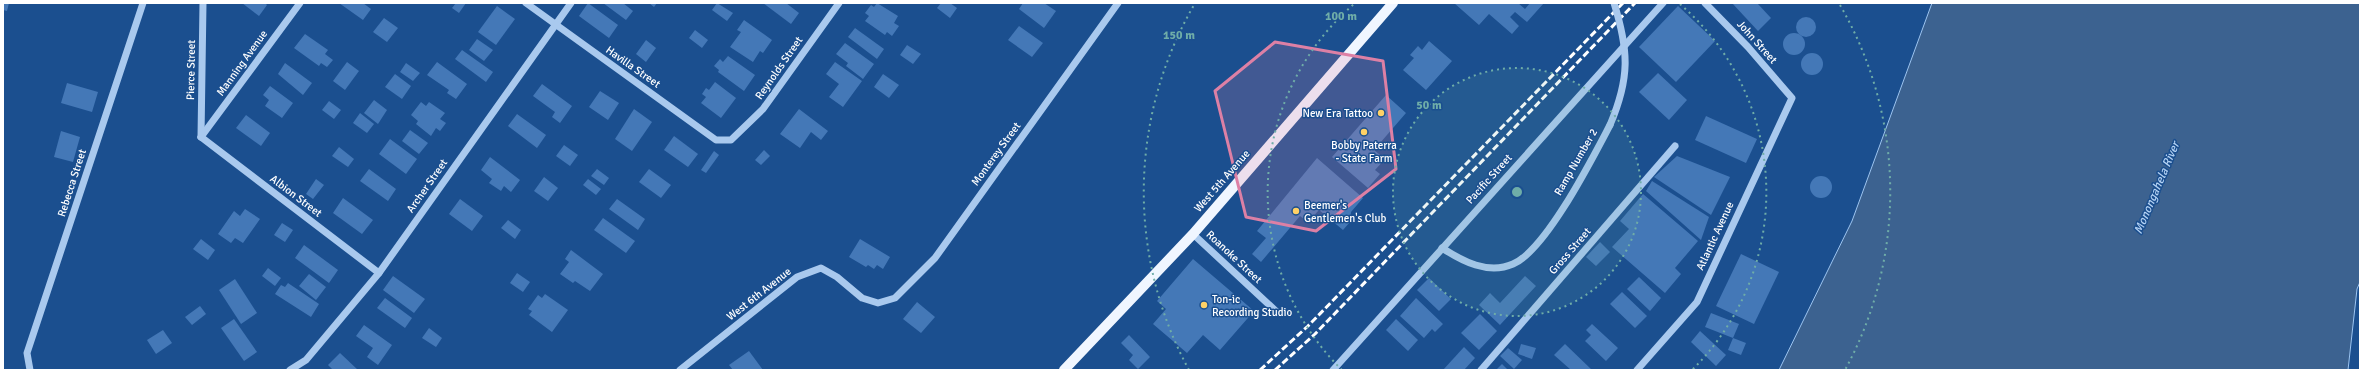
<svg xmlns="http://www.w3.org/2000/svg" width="2363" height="373" font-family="Signika,sans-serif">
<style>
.water{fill:#3c6290;stroke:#9cc4f0}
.building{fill:#4478b7}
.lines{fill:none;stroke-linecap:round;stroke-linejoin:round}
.minor{stroke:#a9c9ee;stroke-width:7}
.major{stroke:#f0f6ff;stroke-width:10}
.rail{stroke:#fff;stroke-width:3;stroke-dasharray:7 3;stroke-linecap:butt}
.minor-bridge{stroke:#a9c9ee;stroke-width:7}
.marked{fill:#dd80a5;fill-opacity:0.2;stroke:#dd80a5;stroke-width:3;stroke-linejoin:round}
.ring{fill:none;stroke:#6fada8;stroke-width:2;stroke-dasharray:2 4}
.poi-dot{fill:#ffd166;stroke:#1b4f8f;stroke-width:1.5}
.labels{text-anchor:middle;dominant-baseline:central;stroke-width:3;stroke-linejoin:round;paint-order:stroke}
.street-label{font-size:11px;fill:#fff;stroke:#1b4f8f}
.poi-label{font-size:11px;fill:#fff;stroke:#1b4f8f;text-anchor:start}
.water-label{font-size:12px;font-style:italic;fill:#b5d3f5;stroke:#1b4f8f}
.centre{fill:#6fada8;stroke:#1b4f8f;stroke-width:2}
.ring-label{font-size:12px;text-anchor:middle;font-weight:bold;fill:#6fada8;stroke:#1b4f8f;stroke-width:3;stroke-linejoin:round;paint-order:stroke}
</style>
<rect width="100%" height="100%" fill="#1b4f8f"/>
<!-- water -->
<polygon class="water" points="1932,3 2360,3 2360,282 2357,289 2348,370 1779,370 1852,221"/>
<!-- building -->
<g class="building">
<polygon points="3,3 9,3 7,11 3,10"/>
<polygon points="242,3 265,3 267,5 259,16"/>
<polygon points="339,3 363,3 371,9 363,20"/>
<polygon points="456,3 466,3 459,13 452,8"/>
<polygon points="588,3 618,25 609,38 579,16"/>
<polygon points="603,3 623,3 633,11 626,20"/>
<polygon points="649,3 657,3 654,7"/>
<polygon points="717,3 733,13 727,21 712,10"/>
<polygon points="763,3 786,3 799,13 791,24"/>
<polygon points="877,3 898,16 894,23 899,26 892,36 887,32 885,35 865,21 869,16 865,13 871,5 874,7"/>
<polygon points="941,3 950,3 957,8 950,18 937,8"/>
<polygon points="1023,3 1044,3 1056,11 1044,28 1019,9"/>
<polygon points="1454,3 1518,3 1525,9 1530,3 1544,3 1527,22 1515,12 1510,17 1519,26 1512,34 1489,14 1479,25"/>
<polygon points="1732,3 1757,3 1771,18 1758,31"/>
<polygon points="497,6 515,19 496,45 478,32"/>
<polygon points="1678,6 1715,41 1676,82 1639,47"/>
<circle cx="1806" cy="27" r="10"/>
<polygon points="384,18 398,28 387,42 373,32"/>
<polygon points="744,20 772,40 763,53 760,51 753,62 730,47 741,32 737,30"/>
<polygon points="1019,26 1043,43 1032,57 1008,40"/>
<polygon points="855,28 884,49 877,59 848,37"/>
<polygon points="695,30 708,40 702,48 689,38"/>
<circle cx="1794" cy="44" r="11"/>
<polygon points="305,34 328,50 325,54 333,60 327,67 321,63 319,66 294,48"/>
<polygon points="477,39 493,50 484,61 469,50"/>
<polygon points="646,40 656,48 646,62 636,54"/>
<polygon points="1429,41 1452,61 1426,90 1403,70 1414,58 1410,55 1418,46 1422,50"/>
<polygon points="845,43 874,64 863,79 846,66 848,63 836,54"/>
<polygon points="907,45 921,54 913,64 900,55"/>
<polygon points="462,50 493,72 486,82 455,59"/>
<circle cx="1812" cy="64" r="11"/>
<polygon points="728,56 755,75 744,91 718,72 719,70 714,66 720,59 723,62"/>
<polygon points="347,62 359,71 345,90 333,81"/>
<polygon points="437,62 467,84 456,99 447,93 449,90 427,75"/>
<polygon points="835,62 862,81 843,107 829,97 839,84 826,74"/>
<polygon points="285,63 312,83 303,95 278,74"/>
<polygon points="406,63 420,73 413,81 400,72"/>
<polygon points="1658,73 1687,100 1669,120 1639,92"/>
<polygon points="395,74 411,86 402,99 385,87"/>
<polygon points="883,74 899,85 889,98 874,87"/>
<polygon points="715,82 736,98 721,118 701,103 706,97 702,94 706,88 709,90"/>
<polygon points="67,83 98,92 92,112 61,103"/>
<polygon points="542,84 572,106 560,123 552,117 555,112 533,96"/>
<polygon points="270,86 293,103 282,118 265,106 269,100 263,95"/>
<polygon points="600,91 619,103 608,120 589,107"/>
<polygon points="1386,95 1406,113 1374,150 1385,159 1375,170 1380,174 1368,188 1332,157"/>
<polygon points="374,100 387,110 378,124 364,113"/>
<polygon points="329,101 341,110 334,119 322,110"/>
<polygon points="421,102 426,106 429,102 445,113 440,119 446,123 440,131 436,128 431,136 416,124 418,121 411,115"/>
<polygon points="634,109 652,122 632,151 615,139"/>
<polygon points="799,109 828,131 821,140 811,132 800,148 780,134"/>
<polygon points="360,113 374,124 367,133 353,123"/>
<polygon points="517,114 546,135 537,148 508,126"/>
<polygon points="246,115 270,133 261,146 236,128"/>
<polygon points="1706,116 1757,139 1746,163 1695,140"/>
<polygon points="410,130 428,143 419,154 402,141"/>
<polygon points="61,131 80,137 73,162 54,157"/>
<polygon points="674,136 698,154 688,167 664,150"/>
<polygon points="390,139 417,159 406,174 379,154"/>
<polygon points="564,145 578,155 570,166 556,156"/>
<polygon points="339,147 354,159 348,167 332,156"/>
<polygon points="764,150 770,156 761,165 755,160"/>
<polygon points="714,151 719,155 706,173 701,170"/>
<polygon points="1677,156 1730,177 1711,215 1654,177"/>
<polygon points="490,157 520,180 511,192 504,186 501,191 489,183 492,179 481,170"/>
<polygon points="1317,158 1363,198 1351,212 1350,222 1343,230 1319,210 1308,222 1300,216 1261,262 1252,254 1266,238 1257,231"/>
<polygon points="369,169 396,189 388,201 360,181"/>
<polygon points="597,169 609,178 604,185 591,176"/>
<polygon points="649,169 671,185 661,198 639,182"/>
<circle cx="1821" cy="187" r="11"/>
<polygon points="544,177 558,188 548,201 534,191"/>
<polygon points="316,179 324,185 313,199 306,194"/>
<polygon points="588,179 601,189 596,195 583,185"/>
<polygon points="1652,181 1709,217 1701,240 1646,191"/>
<polygon points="1643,194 1698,241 1675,268 1681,274 1665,293 1612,247 1629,229 1620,221"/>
<polygon points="343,198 373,220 362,234 333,213"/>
<polygon points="460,199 483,216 472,231 449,214"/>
<polygon points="617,199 645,219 638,230 609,209"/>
<polygon points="245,209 260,219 243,243 235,238 231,243 218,234 234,211 240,216"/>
<polygon points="603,218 635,241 626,253 594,230"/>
<polygon points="508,220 521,230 515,239 501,228"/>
<polygon points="282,223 293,230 285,242 274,235"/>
<polygon points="201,239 215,250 208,260 193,249"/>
<polygon points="860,239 890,257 883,269 877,265 874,269 868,265 866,267 849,257"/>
<polygon points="1600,242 1610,252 1596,266 1586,257"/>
<polygon points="304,245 338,270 329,283 295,258"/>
<polygon points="571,250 603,274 590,291 575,281 573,283 560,274 569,262 565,259"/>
<polygon points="1741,254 1779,272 1754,324 1716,306"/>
<polygon points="1193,259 1254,311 1220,350 1203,335 1187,353 1153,324 1166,309 1157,301"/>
<polygon points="268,268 281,278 275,286 262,276"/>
<polygon points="517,273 530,282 523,292 510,283"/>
<polygon points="309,274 326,287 316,300 299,286"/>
<polygon points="393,276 425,299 414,313 383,290"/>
<polygon points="1525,276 1536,286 1500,325 1479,305 1490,293 1500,303"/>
<polygon points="1639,277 1661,298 1650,311 1627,289"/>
<polygon points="1429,278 1451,299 1439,311 1417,290"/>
<polygon points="235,279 257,313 241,324 219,290"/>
<polygon points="288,283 319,304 311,317 275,294 281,285 285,287"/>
<polygon points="1622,292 1647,316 1635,328 1610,304"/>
<polygon points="545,294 568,310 552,332 529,315 532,311 528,309 538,295 542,298"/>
<polygon points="385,298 412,318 405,328 377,308"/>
<polygon points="1416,298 1443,324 1435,332 1432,329 1424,338 1400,316"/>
<polygon points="917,302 935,317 921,333 903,319"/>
<polygon points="200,306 206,314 192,325 185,317"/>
<polygon points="1711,313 1739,324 1733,338 1705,327"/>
<polygon points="1480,314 1497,331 1479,350 1461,333"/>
<polygon points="234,319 257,352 244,361 221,328"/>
<polygon points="1396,319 1418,340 1408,351 1386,330"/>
<polygon points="1592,324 1618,348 1606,361 1585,341 1591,335 1586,330"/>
<polygon points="364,325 392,345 378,365 367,357 373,348 356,336"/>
<polygon points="429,328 442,338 436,347 422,338"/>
<polygon points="163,330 172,343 156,354 147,340"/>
<polygon points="1700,331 1726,355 1716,366 1691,342"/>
<polygon points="1129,335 1150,357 1138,369 1129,360 1133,355 1121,343"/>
<polygon points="1733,338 1746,343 1741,355 1728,350"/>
<polygon points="1521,344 1536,348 1532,359 1518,354"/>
<polygon points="1565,344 1592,370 1571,370 1554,355"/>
<polygon points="1464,347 1475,358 1464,370 1443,370"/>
<polygon points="1508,348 1522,360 1514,369 1500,356"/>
<polygon points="749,351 763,370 733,370 729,365"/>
<polygon points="340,353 358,370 333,370 328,365"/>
<polygon points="1502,364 1508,370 1496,370"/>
</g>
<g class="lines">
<!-- minor -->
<g class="minor">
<polyline points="526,3 716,140 731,140 763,109 839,3"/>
<polyline points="201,137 379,273"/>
<polyline points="201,137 300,3"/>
<polyline points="201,137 203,3"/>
<polyline points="1193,234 1278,313"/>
<path d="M 1442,248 C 1462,261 1488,275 1513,264 C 1546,250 1592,159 1610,125"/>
<polyline points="30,370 27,353 143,3"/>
<polyline points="290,370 306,360 379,273 571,3"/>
<polyline points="680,370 797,277 821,268 837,277 862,298 878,303 895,298 935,258 1118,3"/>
<polyline points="1333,370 1663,3"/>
<polyline points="1481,370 1675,146"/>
<polyline points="1637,370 1697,302 1792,98 1748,47 1705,3"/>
</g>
<!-- major -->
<polyline class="major" points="1064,370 1193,234 1393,3"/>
<!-- rail -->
<g class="rail">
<polyline points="1260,370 1308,326 1623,3"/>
<polyline points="1275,370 1315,334 1635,3"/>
</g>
<!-- minor-bridge -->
<path class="minor-bridge" d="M 1610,125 C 1630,78 1629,51 1614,3"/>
</g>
<!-- marked area -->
<path class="marked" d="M 1275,42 L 1383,61 L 1396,169 L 1316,231 L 1246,217 L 1215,91 Z"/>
<!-- distance rings -->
<circle cx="1517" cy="192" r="124" fill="#6fada8" fill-opacity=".12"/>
<g class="ring">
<circle cx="1517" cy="192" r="124"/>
<path d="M1342 370A249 249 0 0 1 1354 4M1680 4A249 249 0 0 1 1692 370"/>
<path d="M1189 370A373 373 0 0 1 1194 5M1840 5A373 373 0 0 1 1845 370"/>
</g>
<!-- markers -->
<g class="poi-dot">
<circle cx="1381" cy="113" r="4"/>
<circle cx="1364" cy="132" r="4"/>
<circle cx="1296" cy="211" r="4"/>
<circle cx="1204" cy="305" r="4"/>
</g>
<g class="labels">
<!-- street labels -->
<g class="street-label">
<text transform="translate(1757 42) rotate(48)">John Street</text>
<text transform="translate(242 63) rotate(-54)">Manning Avenue</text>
<text transform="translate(633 67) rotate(35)">Havilla Street</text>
<text transform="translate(779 68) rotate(-55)">Reynolds Street</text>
<text transform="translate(191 70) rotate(-89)">Pierce Street</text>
<text transform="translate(996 154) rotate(-54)">Monterey Street</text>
<text transform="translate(1576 162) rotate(-60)">Ramp Number 2</text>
<text transform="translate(1489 179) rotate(-48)">Pacific Street</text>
<text transform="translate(1222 181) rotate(-49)">West 5th Avenue</text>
<text transform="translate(72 183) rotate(-72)">Rebecca Street</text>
<text transform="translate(427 186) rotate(-55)">Archer Street</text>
<text transform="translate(296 196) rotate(37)">Albion Street</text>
<text transform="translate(1715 236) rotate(-65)">Atlantic Avenue</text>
<text transform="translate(1570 251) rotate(-49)">Gross Street</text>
<text transform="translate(1234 257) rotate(43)">Roanoke Street</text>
<text transform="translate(759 294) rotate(-38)">West 6th Avenue</text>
</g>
<!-- poi labels -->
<g class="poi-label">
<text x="1373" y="113" text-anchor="end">New Era Tattoo</text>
<text x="1364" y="145" text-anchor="middle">Bobby Paterra<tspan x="1364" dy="13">- State Farm</tspan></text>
<text x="1304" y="205">Beemer's<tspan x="1304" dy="13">Gentlemen's Club</tspan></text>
<text x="1212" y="299">Ton-ic<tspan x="1212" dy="13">Recording Studio</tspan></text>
</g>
<!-- water labels -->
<g class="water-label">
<text transform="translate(2157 188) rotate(-67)">Monongahela River</text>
</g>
</g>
<circle cx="1517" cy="192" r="6" class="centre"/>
<g class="ring-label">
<text x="1341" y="20">100 m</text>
<text x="1179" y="39">150 m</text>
<text x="1429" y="109">50 m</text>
</g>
<!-- border -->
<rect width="2363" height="373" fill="none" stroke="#ffffff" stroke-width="8"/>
</svg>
